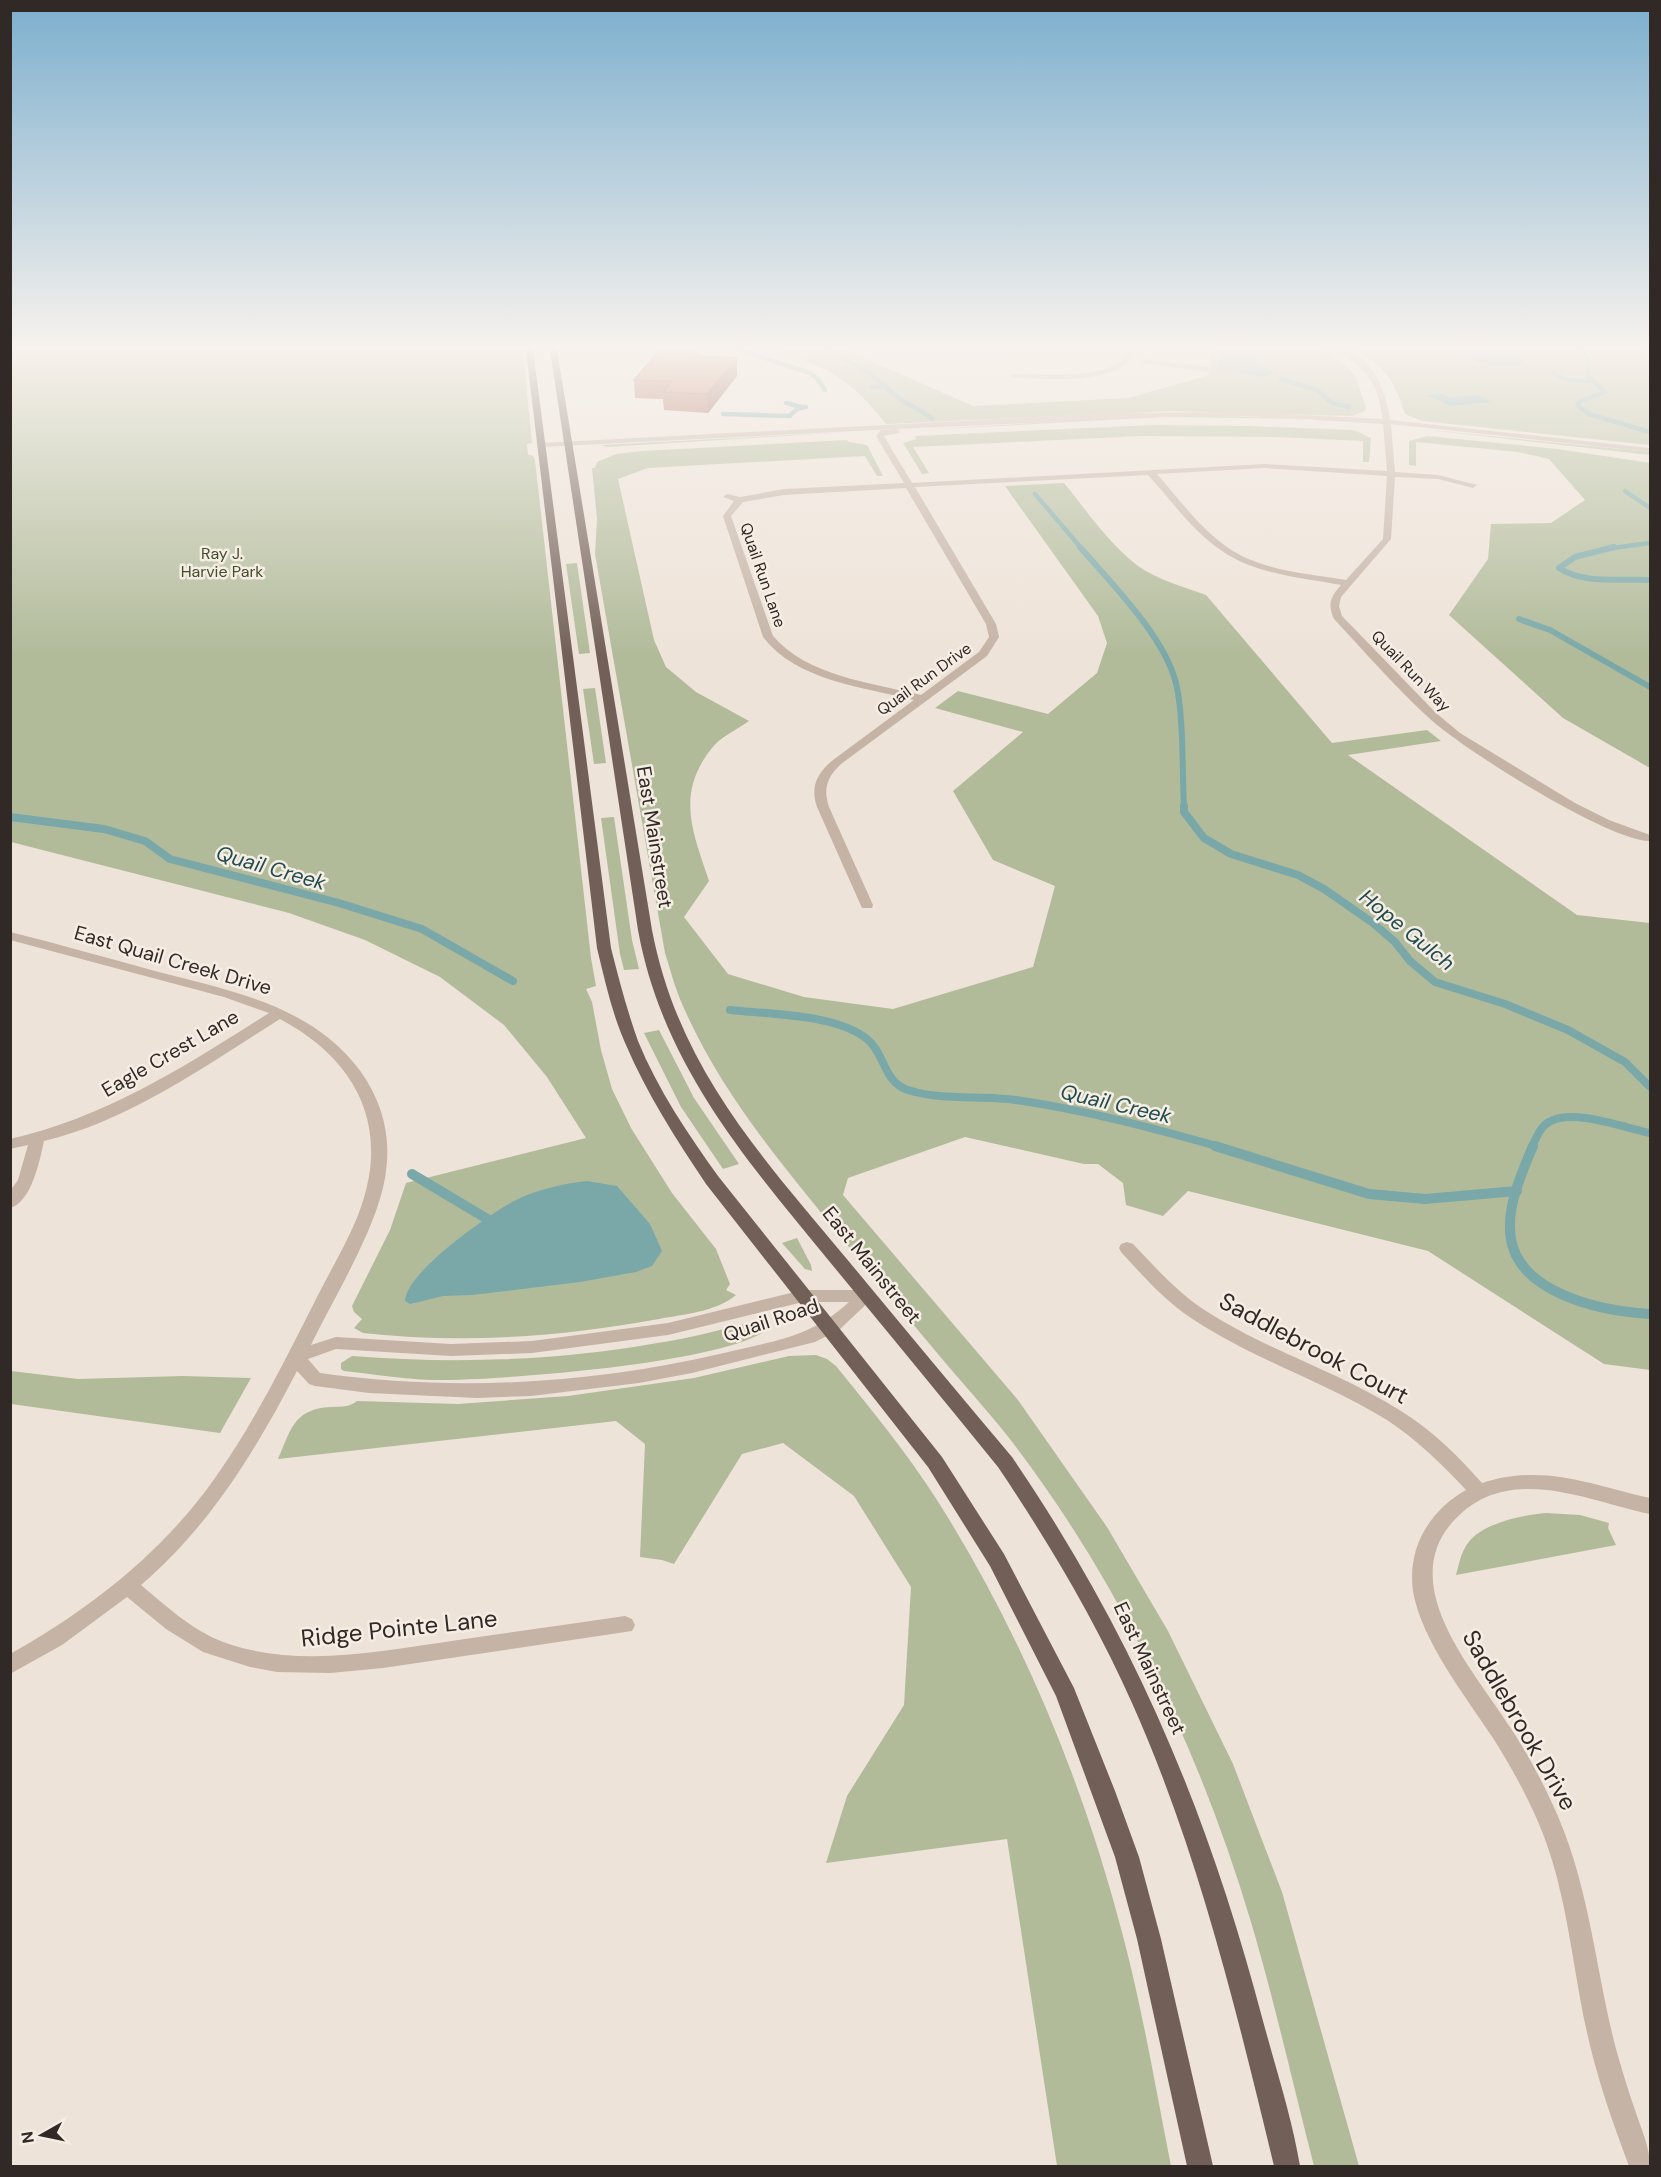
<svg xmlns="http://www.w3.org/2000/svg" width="1661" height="2177" font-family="'DM Sans',sans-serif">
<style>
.green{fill:#b1bb9a}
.water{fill:#7aa8a8}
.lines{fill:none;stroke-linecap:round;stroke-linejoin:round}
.stream-far3{stroke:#7aa8a8;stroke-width:4.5}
.stream-far2{stroke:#7aa8a8;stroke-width:6}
.stream-far1{stroke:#7aa8a8;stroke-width:8}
.stream{stroke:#7aa8a8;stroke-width:10}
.minor{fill:#c5b3a6;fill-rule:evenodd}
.major{fill:#726058;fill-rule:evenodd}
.wall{fill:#a05340}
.shaded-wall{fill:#824434}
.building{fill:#ba614a;stroke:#824434;stroke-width:1.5}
.labels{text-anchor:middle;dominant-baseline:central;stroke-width:5;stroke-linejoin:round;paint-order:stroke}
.far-park-label{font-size:16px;fill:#424d2c;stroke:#f6ede4}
.far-street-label{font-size:16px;fill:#312926;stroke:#f6ede4}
.street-label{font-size:20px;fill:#312926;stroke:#f6ede4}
.water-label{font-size:21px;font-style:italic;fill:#204d4f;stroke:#f6ede4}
.near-street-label{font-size:24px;fill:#312926;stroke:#f6ede4}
</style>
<rect width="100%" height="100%" fill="#eee3d8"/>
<!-- green -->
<g class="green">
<path d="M 523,350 L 532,443 L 527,444 L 528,455 L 533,456 L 535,460 L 591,958 L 596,986 L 586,989 L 592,1002 L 601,1050 L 612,1089 L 631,1128 L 672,1193 L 716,1249 L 730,1284 L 726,1290 L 736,1295 C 716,1312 684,1314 659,1319 C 561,1337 461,1344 363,1333 L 354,1328 L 362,1319 L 354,1312 L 352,1306 L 390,1230 L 406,1183 L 586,1138 L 547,1077 L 504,1025 L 440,977 L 365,940 L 289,913 L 11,842 L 10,351 Z"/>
<path d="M 846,350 L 973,406 L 1128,398 L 1209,375 L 1209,372 L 1141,363 L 1144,359 L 1210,367 L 1211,350 L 1324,350 L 1345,365 L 1355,375 L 1366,408 L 1365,411 L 1352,416 L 1171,411 L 886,424 C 850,379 833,370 780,351 Z"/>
<path d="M 1644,350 L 1650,363 L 1650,445 L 1422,421 L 1405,414 C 1393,379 1389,372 1358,351 Z"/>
<path d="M 1146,416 C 1198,416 1250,415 1301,419 L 1164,417 L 905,431 Z"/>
<polygon points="1152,425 1247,426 1354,430 1371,438 1369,462 1363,462 1363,441 1276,437 1142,436 913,447 929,473 922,474 903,443 916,439 915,436"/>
<polygon points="1420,429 1650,452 1650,455"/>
<polygon points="849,432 607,447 601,445"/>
<polygon points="1427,436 1558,449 1650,463 1650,768 1563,718 1449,615 1488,559 1491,524 1551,523 1585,500 1549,459 1518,452 1416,442 1416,466 1409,465 1409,441"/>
<path d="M 847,440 L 849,442 L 867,445 L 883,476 L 877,476 L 865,456 L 648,468 L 618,479 L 654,640 L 666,667 L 696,692 L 749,721 C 738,729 720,737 712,748 C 675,794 693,832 709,881 L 684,917 L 728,974 L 804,997 L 893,1009 L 1033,967 L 1055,886 L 993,860 L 953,791 L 1023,732 L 935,708 L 958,691 L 1048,714 L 1097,673 L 1107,643 L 1098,616 L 1005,486 L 1064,483 C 1087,511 1109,544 1138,566 C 1158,580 1184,587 1206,595 L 1332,743 L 1427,730 L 1441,741 L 1348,755 L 1577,915 L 1650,923 L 1650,1370 L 1604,1364 L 1428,1251 L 1188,1191 L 1163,1216 L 1126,1205 L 1123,1183 L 1098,1164 L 1084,1164 L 965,1137 L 848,1178 L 843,1195 L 1018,1400 L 1107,1527 L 1168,1631 L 1233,1764 L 1282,1892 L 1359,2166 L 1314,2166 C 1293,2085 1275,2003 1251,1922 C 1201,1754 1122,1587 1016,1447 C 995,1419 971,1393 948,1366 C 902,1311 855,1255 810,1199 C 761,1139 714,1077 683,1006 C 675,989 671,971 665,953 L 595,554 L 597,519 L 592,468 L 595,468 L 597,462 L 616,454 L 642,451 Z"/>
<polygon points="577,563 590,653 579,654 566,564"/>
<polygon points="595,688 606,763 594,764 583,689"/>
<polygon points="614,817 632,940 639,969 624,970 620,954 601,818"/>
<polygon points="659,1030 694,1098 739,1164 723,1169 681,1107 644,1033"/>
<polygon points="797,1238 811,1265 812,1271 805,1269 782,1243"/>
<path d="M 760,1320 L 765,1321 L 769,1328 C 729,1364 490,1381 431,1380 C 402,1379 373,1374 344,1371 L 341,1369 L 341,1363 L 352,1356 C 454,1364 556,1361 657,1343 C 692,1338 726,1328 760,1320 Z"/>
<path d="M 816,1355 L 827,1359 L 836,1366 C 871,1409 907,1453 937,1500 C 1022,1634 1083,1782 1123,1936 C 1143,2012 1156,2090 1171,2166 L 1057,2166 L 1007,1839 L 826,1863 L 847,1796 L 904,1705 L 911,1587 L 854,1496 L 783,1443 L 742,1454 L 674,1564 L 662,1560 L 640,1557 L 645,1444 L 616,1421 L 278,1459 C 291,1430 293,1409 331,1407 C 342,1406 348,1408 357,1401 L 458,1404 L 568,1396 L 694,1378 L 789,1356 Z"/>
<polygon points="11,1371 78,1379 183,1376 251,1378 220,1433 11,1404"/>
<path d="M 1546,1513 L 1580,1515 L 1609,1523 L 1608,1528 L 1616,1545 L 1456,1575 C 1459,1564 1461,1552 1468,1543 C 1482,1523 1523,1515 1546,1513 Z"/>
</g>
<!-- water -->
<g class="water">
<polygon points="1221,350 1252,350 1263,367 1275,373 1263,377 1217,369"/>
<path d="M 1495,350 L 1518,357 L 1525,362 C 1509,373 1469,362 1455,350 Z"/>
<polygon points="1443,394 1451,398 1477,395 1492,402 1450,406 1427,395"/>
<path d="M 587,1181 L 617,1186 L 650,1224 L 662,1251 L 652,1266 L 636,1272 L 580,1282 L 472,1295 L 443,1296 L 410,1304 L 405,1301 C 406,1272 487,1216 512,1202 C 535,1190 561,1184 587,1181 Z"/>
</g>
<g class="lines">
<!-- stream-far3 -->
<g class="stream-far3">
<polyline points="740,350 810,373 817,378 825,390"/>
<polyline points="828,350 865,370 900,399 932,418"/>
<polyline points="1581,350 1588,359 1588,376 1605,392 1580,401 1577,405 1589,414 1650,432"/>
<polyline points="1553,373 1568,380 1593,381"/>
<polyline points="1280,379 1317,390 1332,403 1349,407"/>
<polyline points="871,387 886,386"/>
<polyline points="786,403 802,407"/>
<polyline points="723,414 790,416"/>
<polyline points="790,415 799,408 806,407"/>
<polyline points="1625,491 1650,508"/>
<polyline points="1035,494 1082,549"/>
<polyline points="1605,549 1650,543"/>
</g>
<!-- stream-far2 -->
<g class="stream-far2">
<path d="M 1080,547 C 1112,584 1164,636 1176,683 C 1184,717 1182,771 1184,808"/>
<path d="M 1614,547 L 1575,557 L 1559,568 C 1585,585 1621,578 1650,580"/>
<polyline points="1519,619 1550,630 1650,687"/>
</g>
<!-- stream-far1 -->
<g class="stream-far1">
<polyline points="1184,806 1184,812 1204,838 1231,854 1298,875 1324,889 1373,923 1395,942 1410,961 1435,982 1505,1004 1568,1030 1625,1062 1650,1087"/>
<polyline points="10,817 104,829 145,841 170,859 339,903 422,929 513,981"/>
<path d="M 730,1010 C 768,1014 836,1014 867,1039 C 885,1053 883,1082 908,1090 C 942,1101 981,1095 1016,1100 C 1085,1110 1153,1128 1220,1147"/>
<path d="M 1532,1147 C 1536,1138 1541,1125 1551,1121 C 1575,1109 1625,1128 1650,1133"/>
</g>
<!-- stream -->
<g class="stream">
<polyline points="1215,1146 1369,1194 1425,1199 1517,1191"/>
<path d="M 1533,1146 C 1522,1172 1509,1201 1510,1229 C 1511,1293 1601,1311 1650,1314"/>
<polyline points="412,1174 494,1223"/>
</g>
<!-- minor -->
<g class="minor">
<path d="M 1128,350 L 1135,350 C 1127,386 1042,379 1013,378 L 1009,376 L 1013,374 C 1039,374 1121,381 1128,350 Z"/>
<path d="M 1338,350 C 1372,350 1386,392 1390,420 L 1650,448 L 1650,452 L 1391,424 L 1395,472 L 1438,475 L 1477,485 L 1473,488 L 1438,479 L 1395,477 L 1391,539 L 1341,597 L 1339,606 L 1342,616 L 1436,713 L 1460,733 L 1575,803 L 1609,820 L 1650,835 L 1650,841 C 1610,842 1461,748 1429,718 C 1395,687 1365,652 1334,619 C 1327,604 1331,596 1341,585 C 1301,577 1257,575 1222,551 C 1193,532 1171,500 1148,475 L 915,487 L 996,624 L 999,637 L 987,656 L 841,764 C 827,777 823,789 829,807 L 873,905 L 872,908 L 862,908 L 817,807 C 810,787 817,773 833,760 L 914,700 C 864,687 796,681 763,637 L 723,516 L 734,501 L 723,497 L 727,494 L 740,497 L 784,489 L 904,483 L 876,436 L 881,430 L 894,429 L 541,447 L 537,445 L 541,443 L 1113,413 L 1248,412 L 1383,419 C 1376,380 1369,373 1338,350 ZM 1180,416 L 1248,416 L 1383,424 L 1387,471 L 1264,464 L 912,483 L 884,436 L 899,433 L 900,431 L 896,429 ZM 1264,468 L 1387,476 L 1383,539 L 1346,580 C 1306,573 1261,571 1227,547 C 1200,528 1179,499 1157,474 ZM 906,488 L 986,624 L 989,637 L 979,652 L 921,695 C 872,683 807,676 773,636 L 731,516 L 743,502 L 784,495 Z"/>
<path d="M 10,932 C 59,944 107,958 155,971 C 231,991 312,1005 361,1072 C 382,1102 391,1135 386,1171 C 380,1224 335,1295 311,1345 L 336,1337 L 451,1344 L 532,1341 L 668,1323 L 803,1290 L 866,1290 L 872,1292 L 875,1296 L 839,1330 L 815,1342 L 692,1373 L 639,1383 L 531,1396 L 477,1398 L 369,1393 L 315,1386 L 309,1384 L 297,1371 C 256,1450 210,1526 141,1585 C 166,1606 192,1630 223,1642 C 297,1669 382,1651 458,1640 C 514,1632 569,1624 625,1616 L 632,1619 L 635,1625 L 632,1631 L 383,1668 L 330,1673 L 277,1672 L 250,1667 L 203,1652 L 166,1629 L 127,1597 L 62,1645 L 10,1674 L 10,1654 C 89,1610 163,1552 215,1478 C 254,1423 283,1364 313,1305 C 329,1272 349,1241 361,1207 C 390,1124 355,1059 280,1019 C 206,1065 131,1120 44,1141 C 40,1159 32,1202 10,1208 L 10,1191 L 18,1180 L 28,1145 L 10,1149 L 10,1139 C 107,1117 187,1065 269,1013 L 224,997 L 10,940 ZM 803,1302 L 849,1302 C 810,1338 773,1341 724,1353 C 590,1384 456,1392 320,1373 L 308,1359 L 336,1349 L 451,1356 L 532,1353 L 668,1335 Z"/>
<path d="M 1127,1242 L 1133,1244 C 1155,1267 1176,1291 1203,1309 C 1265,1350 1338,1371 1401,1411 C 1432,1430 1458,1456 1482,1483 C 1544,1463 1591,1485 1650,1498 L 1650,1514 C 1584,1500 1504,1460 1450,1525 C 1398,1589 1476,1673 1510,1727 C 1526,1751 1540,1777 1552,1803 C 1590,1884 1594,1964 1616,2049 C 1622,2070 1628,2090 1635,2110 C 1641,2129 1650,2147 1650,2166 L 1629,2166 C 1612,2121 1596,2075 1586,2028 C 1572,1963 1567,1896 1543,1834 C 1530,1801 1512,1768 1493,1738 C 1466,1697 1421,1640 1413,1591 C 1407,1548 1429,1511 1466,1490 C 1442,1464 1416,1439 1387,1420 C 1324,1381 1252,1359 1191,1318 C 1164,1300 1143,1276 1121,1252 L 1119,1248 L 1121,1244 Z"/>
</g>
<!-- major -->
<g class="major">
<path d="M 526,350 L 533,350 L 611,948 C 619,980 627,1010 638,1041 C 658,1090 688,1134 718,1176 L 942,1457 L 1004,1554 L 1074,1688 L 1115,1791 L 1139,1857 L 1161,1939 L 1213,2166 L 1187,2166 L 1137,1939 L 1115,1857 L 1056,1696 L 990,1566 L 928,1467 L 706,1184 C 676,1139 647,1094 626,1045 C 612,1014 605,981 597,948 Z"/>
<path d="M 550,350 L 557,350 L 652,930 C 678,1066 760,1155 846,1258 C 901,1324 956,1391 1012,1457 C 1134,1636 1208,1812 1263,2021 C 1276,2069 1292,2118 1300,2166 L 1274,2166 C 1236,2009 1198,1851 1132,1703 C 1095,1620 1049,1543 998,1467 C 944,1400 889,1334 834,1267 C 749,1163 663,1067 638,930 Z"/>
</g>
</g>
<!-- wall -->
<polygon class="wall" points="660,350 697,350 697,354 700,356 737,358 737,376 708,413 664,410 663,399 635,398 634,380"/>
<!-- shaded-wall -->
<polygon class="shaded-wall" points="737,358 737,376 708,413 707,394"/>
<!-- building -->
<polygon class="building" points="660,350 692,350 692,351 696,351 694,354 700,354 699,356 737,358 707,394 663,392 671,382 634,380"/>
<!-- sky -->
<linearGradient id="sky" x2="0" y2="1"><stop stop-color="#7cafce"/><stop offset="0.53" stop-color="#f7f2ed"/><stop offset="1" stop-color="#f7f2ed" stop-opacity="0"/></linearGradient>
<rect width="1661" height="655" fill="url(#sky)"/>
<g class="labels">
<!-- far-park labels -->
<g class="far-park-label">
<text x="222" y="553">Ray J.<tspan x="222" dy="18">Harvie Park</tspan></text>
</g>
<!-- far-street labels -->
<g class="far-street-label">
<text transform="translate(763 575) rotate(71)">Quail Run Lane</text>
<text transform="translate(1411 671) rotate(46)">Quail Run Way</text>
<text transform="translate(924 679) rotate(-36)">Quail Run Drive</text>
</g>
<!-- street labels -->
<g class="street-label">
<text transform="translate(655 837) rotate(81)">East Mainstreet</text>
<text transform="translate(173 960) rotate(16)">East Quail Creek Drive</text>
<text transform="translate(170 1053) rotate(-30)">Eagle Crest Lane</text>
<text transform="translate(872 1265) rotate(51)">East Mainstreet</text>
<text transform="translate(771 1320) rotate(-18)">Quail Road</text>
<text transform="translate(1150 1668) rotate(65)">East Mainstreet</text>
</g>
<!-- water labels -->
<g class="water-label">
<text transform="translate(271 868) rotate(16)">Quail Creek</text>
<text transform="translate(1407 930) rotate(39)">Hope Gulch</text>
<text transform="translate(1116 1104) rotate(13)">Quail Creek</text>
</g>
<!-- near-street labels -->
<g class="near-street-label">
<text transform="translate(1314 1348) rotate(28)">Saddlebrook Court</text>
<text transform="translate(399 1628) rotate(-6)">Ridge Pointe Lane</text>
<text transform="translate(1520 1720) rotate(60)">Saddlebrook Drive</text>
</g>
</g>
<!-- border -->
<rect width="1661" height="2177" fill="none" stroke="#312926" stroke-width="24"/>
<!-- north arrow -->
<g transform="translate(42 2135) rotate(261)" stroke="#f6ede4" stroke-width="4.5" paint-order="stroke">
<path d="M0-4.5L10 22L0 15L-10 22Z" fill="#312926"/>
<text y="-9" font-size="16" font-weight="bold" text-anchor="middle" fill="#312926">N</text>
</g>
</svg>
